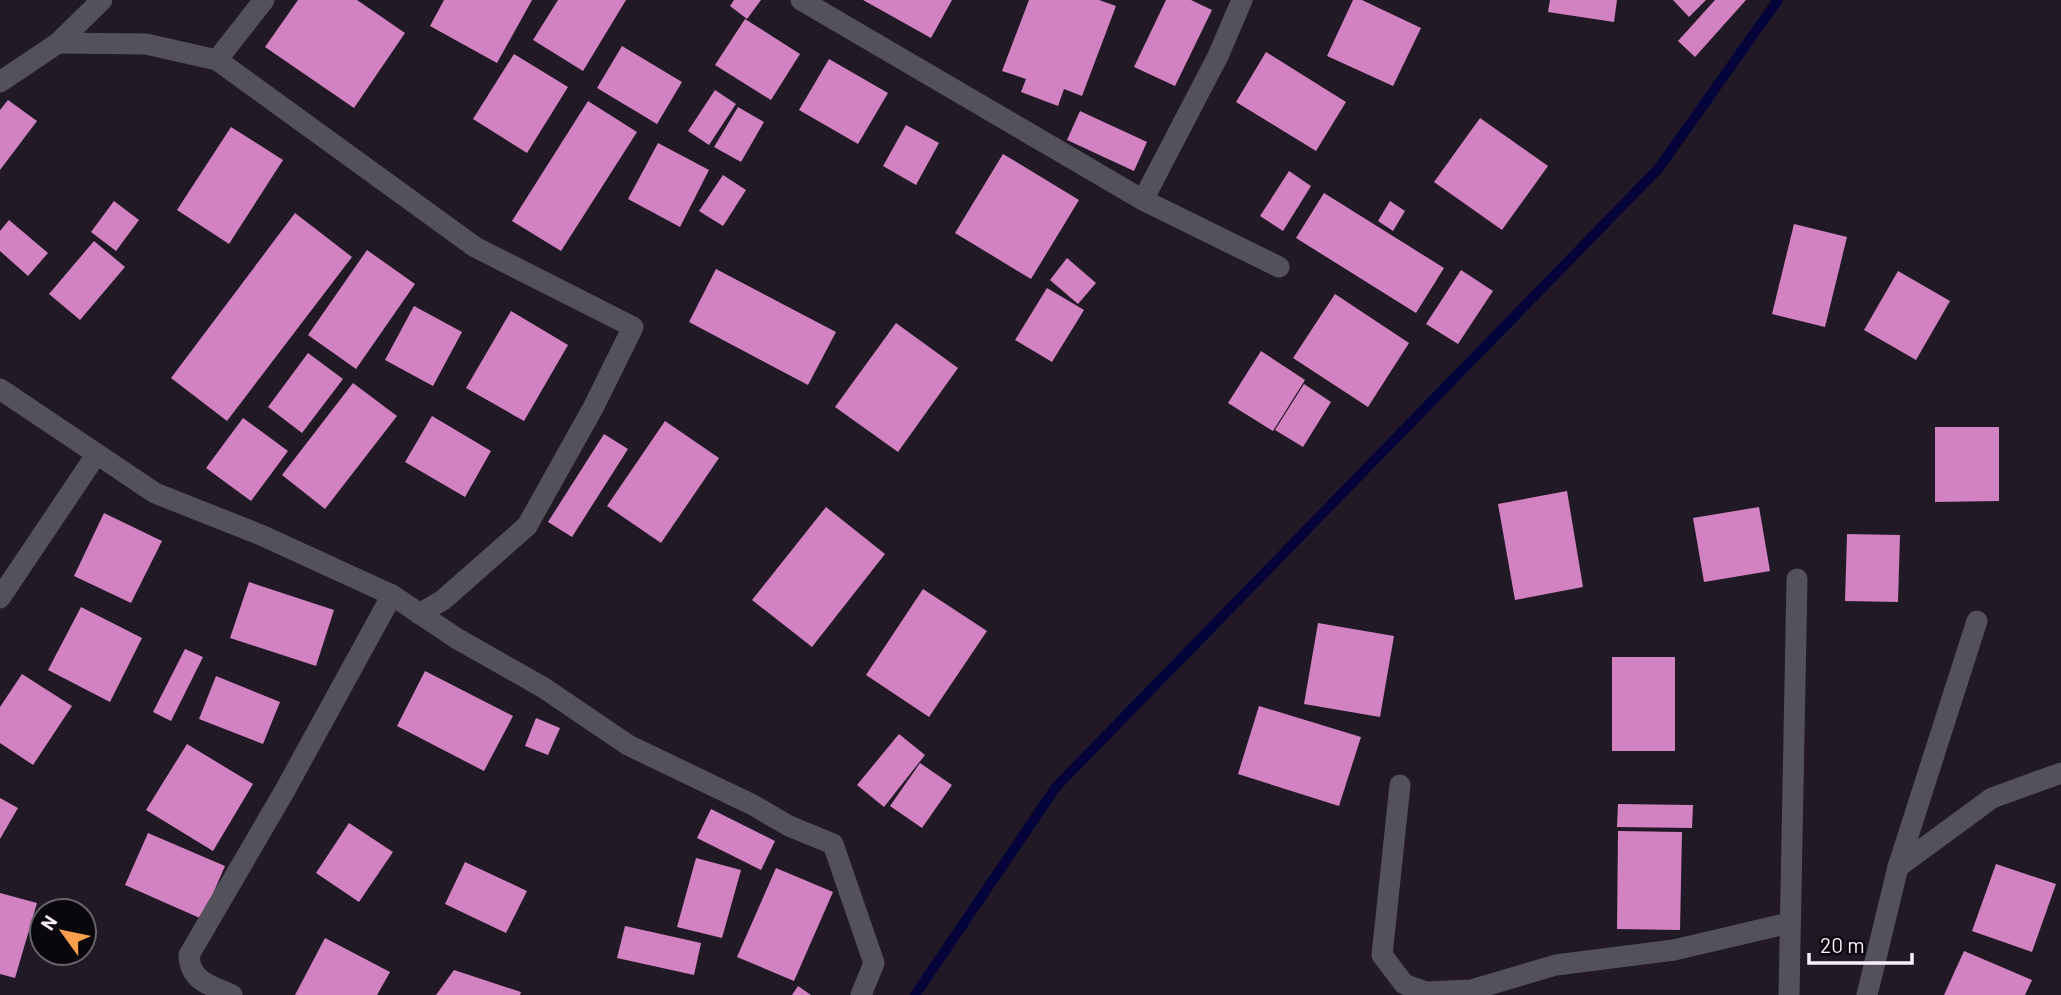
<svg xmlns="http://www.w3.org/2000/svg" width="2061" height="995" font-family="Barlow,sans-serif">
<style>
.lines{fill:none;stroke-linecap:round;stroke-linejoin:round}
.stream{stroke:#04033a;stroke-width:10}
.building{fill:#d282c1}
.street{stroke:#53525a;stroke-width:21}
</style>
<rect width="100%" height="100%" fill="#221927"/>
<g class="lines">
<!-- stream -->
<polyline class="stream" points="915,995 1056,787 1658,169 1778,0"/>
</g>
<!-- building -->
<g class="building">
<polygon points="298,0 357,0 405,33 354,108 265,47"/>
<polygon points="444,0 532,0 497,63 430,26"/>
<polygon points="558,0 626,0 583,71 533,40"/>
<polygon points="734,0 761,0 747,19 730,6"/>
<polygon points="863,0 952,0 931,38"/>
<polygon points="1029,0 1099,0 1116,6 1082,96 1064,89 1058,106 1021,92 1026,79 1002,71"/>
<polygon points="1166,0 1191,0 1212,10 1175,86 1134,67"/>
<polygon points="1353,0 1362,0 1421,28 1393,86 1327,56"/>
<polygon points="1550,0 1617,0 1614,22 1548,12"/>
<polygon points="1673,0 1706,0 1689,17"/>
<polygon points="1715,0 1746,0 1695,57 1678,41"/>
<polygon points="745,19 800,54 771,100 715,65"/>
<polygon points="622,46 682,82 657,124 597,88"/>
<polygon points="1266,52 1346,102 1316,151 1236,102"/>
<polygon points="514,54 568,87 527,153 473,119"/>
<polygon points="829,59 888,93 858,144 799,110"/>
<polygon points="715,90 736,104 709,145 688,131"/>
<polygon points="8,100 37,121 0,170 0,110"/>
<polygon points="588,101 637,132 561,251 512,221"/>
<polygon points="738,107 764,122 741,162 714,147"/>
<polygon points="1080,111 1147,142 1134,171 1067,140"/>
<polygon points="1480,118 1548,166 1502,230 1434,182"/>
<polygon points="906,125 939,143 916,185 883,166"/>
<polygon points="231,127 283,160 229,244 177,210"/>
<polygon points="658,143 709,170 680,227 628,199"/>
<polygon points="1003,154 1079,200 1031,279 955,233"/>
<polygon points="1289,171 1311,186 1283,231 1260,216"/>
<polygon points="723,175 746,190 723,226 699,211"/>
<polygon points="1324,193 1444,268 1416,313 1296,238"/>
<polygon points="114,201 139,220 116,251 91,232"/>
<polygon points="1390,201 1405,211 1393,231 1378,221"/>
<polygon points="295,213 352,257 227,421 171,378"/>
<polygon points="9,220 48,253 28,276 0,251 0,231"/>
<polygon points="1794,224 1847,237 1825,327 1772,314"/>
<polygon points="94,241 125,267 80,320 49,294"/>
<polygon points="367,250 415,284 356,369 308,335"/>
<polygon points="1067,258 1096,283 1078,304 1050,280"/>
<polygon points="716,269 836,332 808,385 689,322"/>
<polygon points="1461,270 1493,291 1458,344 1426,324"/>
<polygon points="1898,271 1950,301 1916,360 1864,330"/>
<polygon points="1047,288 1084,310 1052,362 1015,340"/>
<polygon points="1335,294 1409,343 1368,407 1293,358"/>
<polygon points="414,306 462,332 433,386 385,360"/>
<polygon points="511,311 568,345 524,421 466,388"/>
<polygon points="896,323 958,368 898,452 835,407"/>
<polygon points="1261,351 1305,380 1273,431 1228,403"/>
<polygon points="308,353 343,379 302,433 268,407"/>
<polygon points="353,383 397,416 325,509 282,475"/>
<polygon points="1304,384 1331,402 1303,447 1275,430"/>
<polygon points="432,416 491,451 465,497 405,462"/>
<polygon points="243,418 288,451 251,501 206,468"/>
<polygon points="665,421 719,458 661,543 607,506"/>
<polygon points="1935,427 1999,427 1999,501 1935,502"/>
<polygon points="604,434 628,449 572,537 548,522"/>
<polygon points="1567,491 1583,587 1515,600 1498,504"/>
<polygon points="826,507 885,554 812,647 752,600"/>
<polygon points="1759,507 1770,571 1704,582 1693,518"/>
<polygon points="104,513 162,541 131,603 74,576"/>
<polygon points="1847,534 1900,535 1898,602 1845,601"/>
<polygon points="249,582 334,610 316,666 230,638"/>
<polygon points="923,589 987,631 929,717 866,675"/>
<polygon points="81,607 142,638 110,702 48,670"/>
<polygon points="1318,623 1394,636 1380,717 1304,704"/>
<polygon points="185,649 203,657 171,721 153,712"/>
<rect x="1612" y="657" width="63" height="94"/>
<polygon points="425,671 513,716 484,771 397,726"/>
<polygon points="22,674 72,706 33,765 0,743 0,707"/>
<polygon points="216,676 280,702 263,744 199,719"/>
<polygon points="1259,706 1361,737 1339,806 1238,774"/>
<polygon points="536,718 560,728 548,755 525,746"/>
<polygon points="899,734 925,755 884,807 857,785"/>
<polygon points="187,744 253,784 213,851 146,810"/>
<polygon points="920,763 952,785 922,828 890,806"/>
<polygon points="0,798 18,808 0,839"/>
<polygon points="1618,804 1693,805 1692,828 1617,827"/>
<polygon points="711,809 775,841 761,870 697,838"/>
<polygon points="349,823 393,852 359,902 316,873"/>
<polygon points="1618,831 1682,832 1680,930 1617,929"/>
<polygon points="148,833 225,866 202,919 125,885"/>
<polygon points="696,858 741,870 722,938 677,927"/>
<polygon points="465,862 527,891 506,933 445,904"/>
<polygon points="1996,864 2056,884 2032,952 1972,931"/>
<polygon points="776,868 833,892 794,981 737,957"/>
<polygon points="0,893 37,903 15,978 0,974"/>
<polygon points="53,906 70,910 69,911 52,911"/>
<polygon points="625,926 701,943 694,975 617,958"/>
<polygon points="325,938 390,972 377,995 295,995"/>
<polygon points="1964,951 2032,980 2025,995 1944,995"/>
<polygon points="46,953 68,953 67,959"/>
<polygon points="454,970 521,992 520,995 436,995"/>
<polygon points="798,986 811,995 792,995"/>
</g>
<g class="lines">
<!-- street -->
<g class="street">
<polyline points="801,0 1143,200 1279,267"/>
<polyline points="58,43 146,44 217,60 475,247 633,327 593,408 527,526 443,600 419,614"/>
<polyline points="217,60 264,0"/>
<polyline points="0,82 58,43 102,0"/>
<polyline points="1143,200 1218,56 1242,0"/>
<polyline points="0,389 155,493 261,535 392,595 456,638 544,688 628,745 753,805 789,826 833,844 874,963 861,995"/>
<polyline points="0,598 96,455"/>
<polyline points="1400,785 1382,955 1404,984 1426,992 1471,990 1556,965 1674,950 1789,923"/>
<polyline points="1898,867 1992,798 2061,773"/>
<path d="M 232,995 C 211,985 190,982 189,955 L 284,792 L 392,595"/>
<polyline points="1789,995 1797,579"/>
<polyline points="1867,995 1898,867 1977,621"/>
</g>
</g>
<!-- north arrow -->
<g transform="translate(63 932) rotate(303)"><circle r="33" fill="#09060c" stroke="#68646c" stroke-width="2"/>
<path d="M0-5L12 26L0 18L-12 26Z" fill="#f9a04c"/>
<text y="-10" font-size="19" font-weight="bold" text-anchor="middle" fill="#f7f0fb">N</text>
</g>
<!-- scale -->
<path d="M1809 953v10h103v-10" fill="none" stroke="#f7f0fb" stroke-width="3.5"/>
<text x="1820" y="953" font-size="21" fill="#f7f0fb" stroke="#09060c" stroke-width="5" paint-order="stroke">20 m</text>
</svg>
